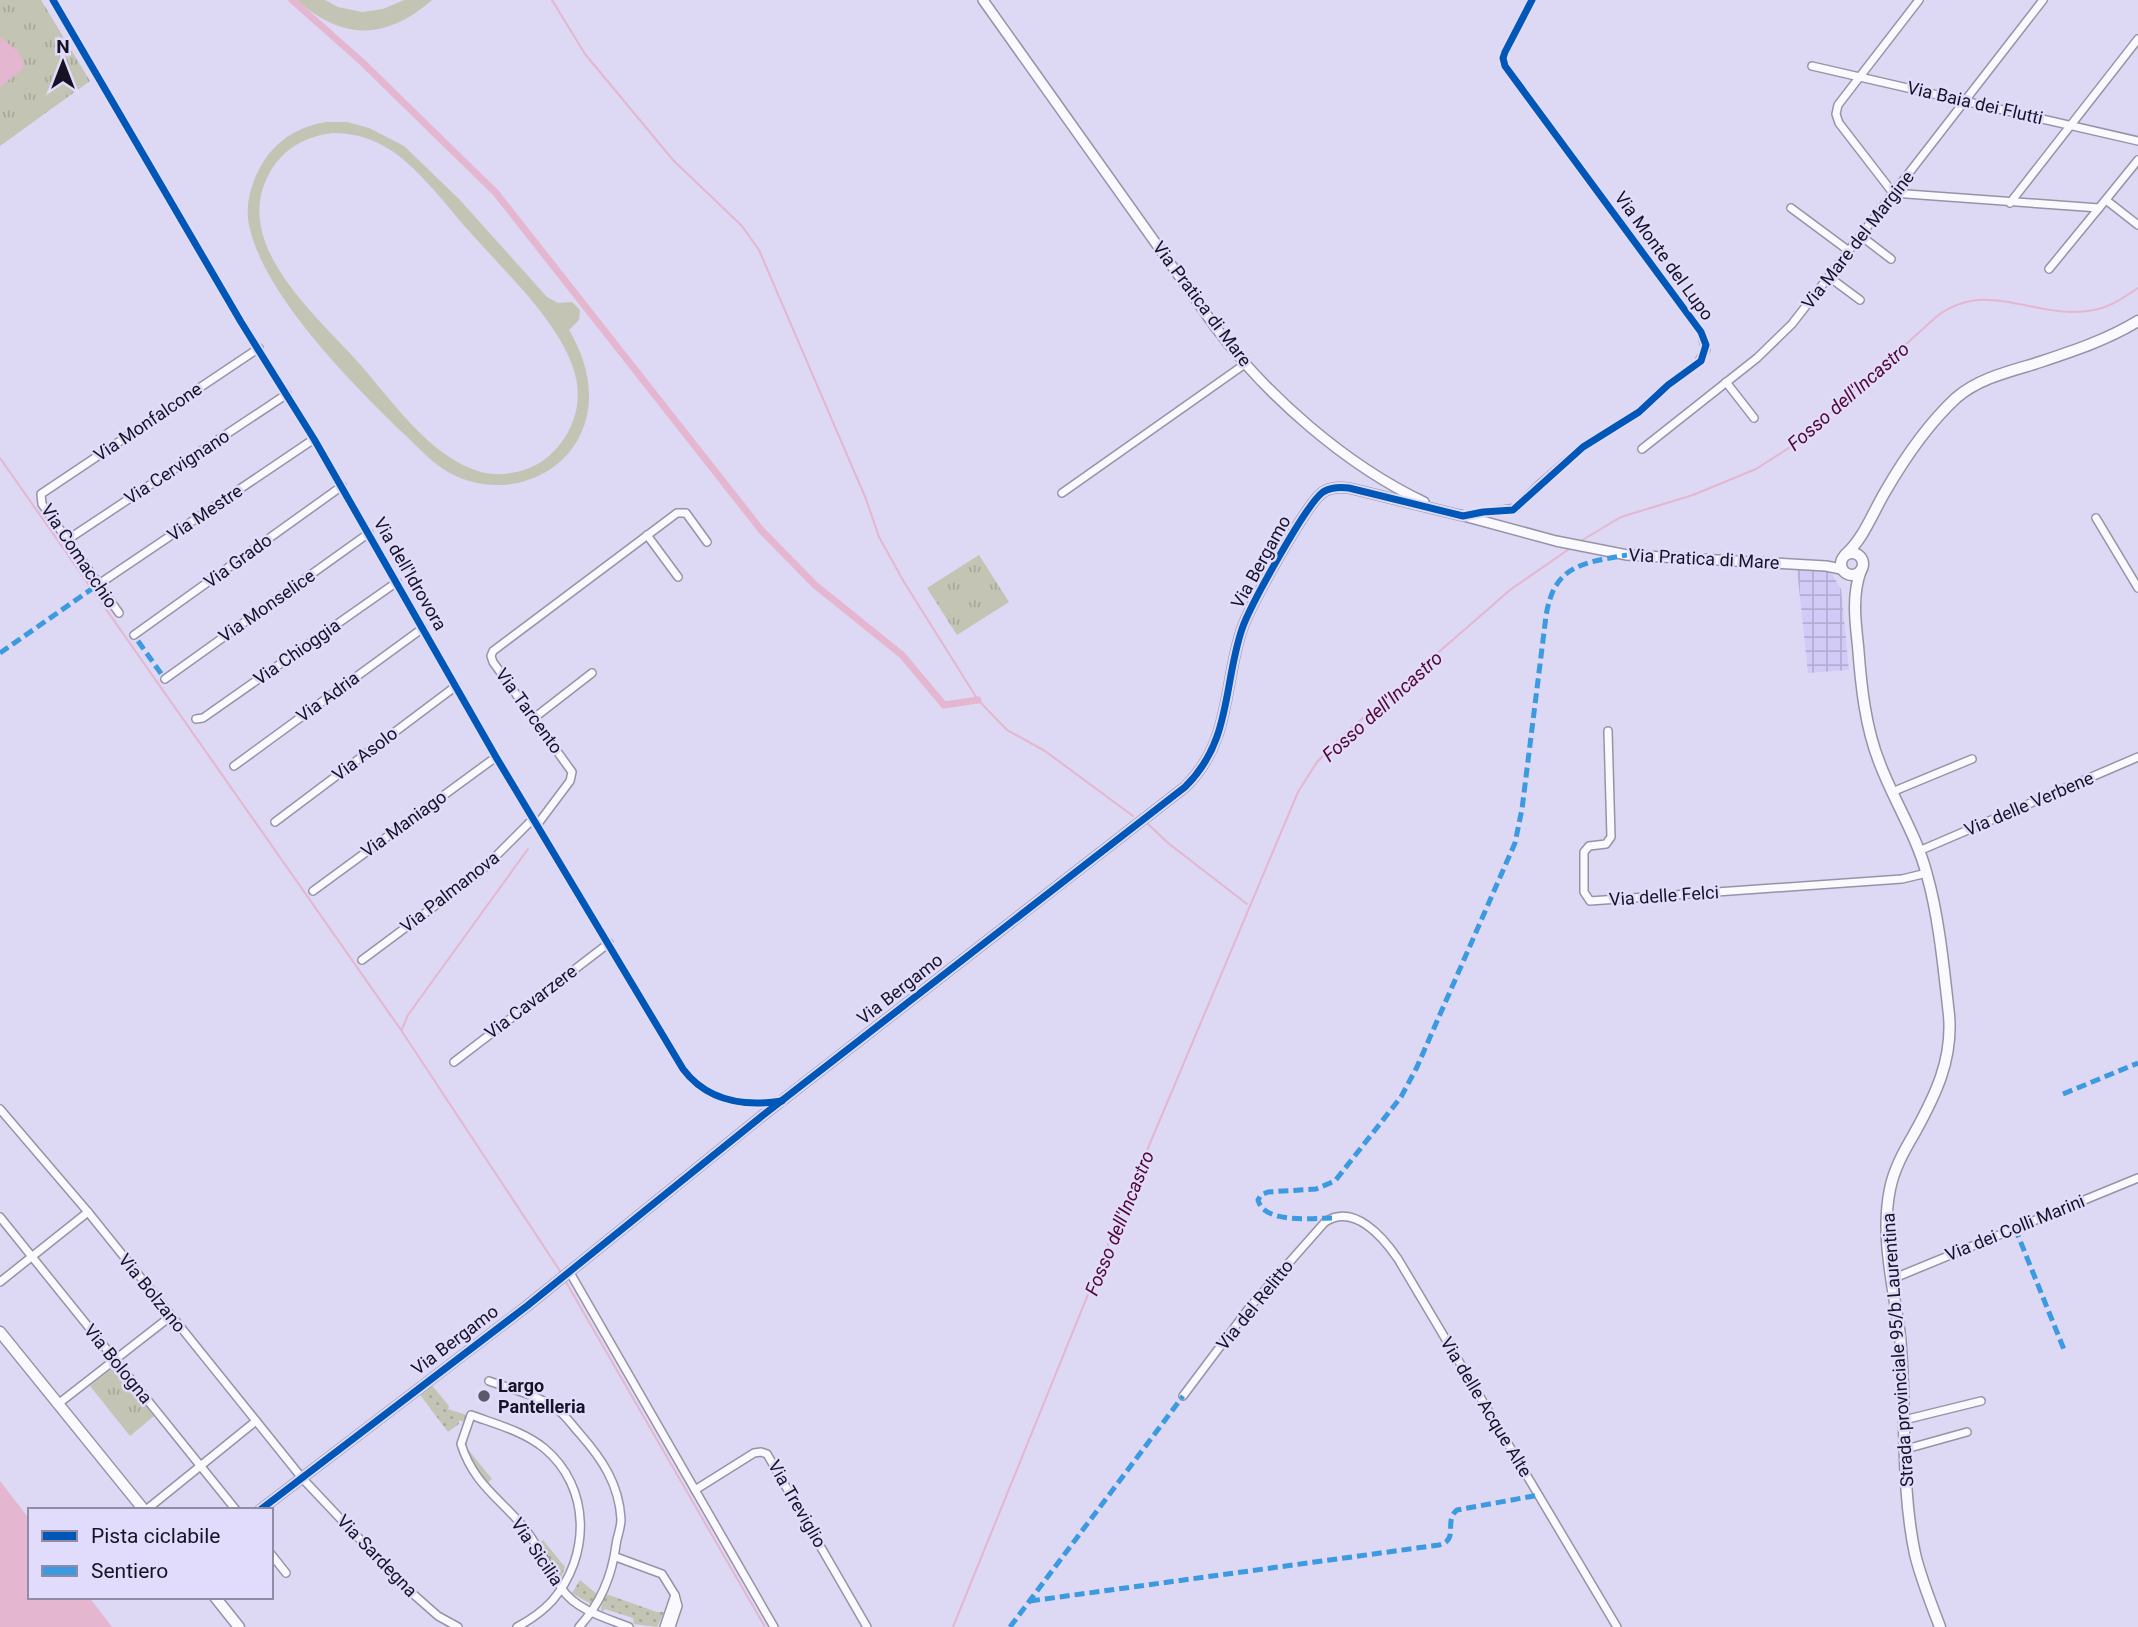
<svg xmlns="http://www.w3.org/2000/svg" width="2138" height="1627" font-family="Roboto,sans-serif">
<defs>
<pattern id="industrial-grid" width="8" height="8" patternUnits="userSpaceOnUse" patternTransform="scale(1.75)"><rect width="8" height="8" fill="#d3cbf7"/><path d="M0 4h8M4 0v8" fill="none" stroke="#b4add4"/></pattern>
<pattern id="grass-tufts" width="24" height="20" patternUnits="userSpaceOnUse" patternTransform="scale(1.75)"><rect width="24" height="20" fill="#c4c4b5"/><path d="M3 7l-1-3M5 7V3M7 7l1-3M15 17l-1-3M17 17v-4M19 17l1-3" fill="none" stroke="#a8a89c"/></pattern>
<pattern id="park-dots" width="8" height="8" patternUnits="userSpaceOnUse" patternTransform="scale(1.75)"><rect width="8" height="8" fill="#c4c4b5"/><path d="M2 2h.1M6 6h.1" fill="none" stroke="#a8a89c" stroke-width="1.8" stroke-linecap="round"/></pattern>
</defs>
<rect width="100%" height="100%" fill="#ddd8f3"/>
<!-- industrial -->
<polygon fill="url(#industrial-grid)" points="1818,568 1832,574 1841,589 1849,670 1808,673 1797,569"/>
<!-- grass -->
<g fill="url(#grass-tufts)">
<polygon points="0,0 41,0 90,81 0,146"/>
<polygon points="979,555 1009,602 957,635 927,588"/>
<polygon points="114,1367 154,1416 130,1436 90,1386"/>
<path d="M 466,1431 L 469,1433 L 466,1447 L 492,1479 L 487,1483 C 470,1465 463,1457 466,1431 Z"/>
</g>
<!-- park -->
<g fill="url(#park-dots)">
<polygon points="430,1383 449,1406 448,1409 467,1415 464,1422 459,1420 459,1424 448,1432 418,1392"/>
<polygon points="543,1540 565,1567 561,1578 556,1574 540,1543"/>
<polygon points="580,1580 598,1595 595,1605 589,1608 591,1604 572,1593"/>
<polygon points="606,1594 657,1612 664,1612 657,1627 634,1624 633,1618 605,1609 602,1612 601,1608"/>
</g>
<!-- pitch -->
<g fill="#c4c4b5" fill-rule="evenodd">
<path d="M 297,0 L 325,0 L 338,7 L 362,12 L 383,9 L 404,0 L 432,0 C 387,40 342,41 297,0 Z"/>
<path d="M 326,122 L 347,122 L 369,128 L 404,146 L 459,199 L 547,297 L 558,303 L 572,302 L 580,310 L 579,320 L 569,330 C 589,363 598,405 577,441 C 553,482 499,496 456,476 C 435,467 419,448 403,433 C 352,384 263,294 249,225 C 244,201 254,174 268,155 C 283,136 302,126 326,122 ZM 333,133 C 355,133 374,139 392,151 C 422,172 445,204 469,231 C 503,270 562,324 575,374 C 583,404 573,434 550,455 C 533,471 504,478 481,472 C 430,458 391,399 357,361 C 315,314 231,244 269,174 C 282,149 306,136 333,133 Z"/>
</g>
<!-- water -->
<g fill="#e4b6d0">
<path d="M 0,37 C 11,46 24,53 24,68 L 0,87 Z"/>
<polygon points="0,1481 30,1520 30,1597 89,1597 112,1627 0,1627"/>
</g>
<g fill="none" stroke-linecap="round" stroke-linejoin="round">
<!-- stream -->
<g stroke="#e4b6d0" stroke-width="2">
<polyline points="552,0 585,54 673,160 742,226 759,250 866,499 879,537 904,582 978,700 1007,730 1045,751 1133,816"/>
<polyline points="0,458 401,1030 560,1271"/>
<path d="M 1579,542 L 1621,517 L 1693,495 L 1756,469 L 1798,442 L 1936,317 C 1988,276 2037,322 2094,310 C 2111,307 2124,297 2138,288"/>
<polyline points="1148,824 1168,843 1247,904"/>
<polyline points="402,1029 408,1015 528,849"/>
<polyline points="566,1282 765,1627"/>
<polyline points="953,1627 1132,1186 1298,792 1317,762 1340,738 1510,590 1572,547"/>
</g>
<!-- canal -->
<polyline stroke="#e4b6d0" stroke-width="7" points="292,0 362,62 496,193 762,531 815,585 902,655 944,705 978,700"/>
<defs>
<g id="minor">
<path d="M 53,0 L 241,322 L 314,439 L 496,757 L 683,1069 C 707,1101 743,1107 781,1101"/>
<polyline points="1919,0 1838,105 1836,114 1839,123 1893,193 2099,208 2138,160"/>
<polyline points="1812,66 2138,141"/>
<polyline points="2106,200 2138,225"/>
<polyline points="2010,203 2138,39"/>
<polyline points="1791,208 1849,251"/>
<polyline points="1861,236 1891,259"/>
<polyline points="2049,269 2099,208"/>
<polyline points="1829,277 1860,300"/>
<polyline points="1726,382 1754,418"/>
<polyline points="1642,449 1757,358 1792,324 2043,0"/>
<polyline points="1062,493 1245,364"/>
<polyline points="1464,516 1516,508 1540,484 1583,447 1639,412 1668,385 1698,363 1706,349 1701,332 1505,66 1503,58 1505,52 1532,0"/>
<polyline points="2096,518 2138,588"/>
<polyline points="647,535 678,577"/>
<polyline points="67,540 287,394"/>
<polyline points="96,586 314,439"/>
<polyline points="119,613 42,504 41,494 259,348"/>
<polyline points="134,635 342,486"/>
<polyline points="165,679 369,533"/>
<polyline points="534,718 592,673"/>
<polyline points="196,719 203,718 397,582"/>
<polyline points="1608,731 1611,837 1606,844 1589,846 1584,852 1584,892 1590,901 1902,879 1927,873"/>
<polyline points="234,766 423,628"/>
<polyline points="1892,792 1972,759"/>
<polyline points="275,822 456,686"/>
<polyline points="537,825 570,781 572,772 493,662 491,656 493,651 677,513 686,513 707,542"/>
<polyline points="1919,851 2138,757"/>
<polyline points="313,891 496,757"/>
<polyline points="362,960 479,873 533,819"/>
<polyline points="454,1062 609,943"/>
<polyline points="0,1109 88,1212 302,1478 404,1586 438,1616 458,1627"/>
<polyline points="0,1217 236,1510"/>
<polyline points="569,1271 774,1627"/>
<polyline points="1892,1279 2138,1178"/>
<polyline points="0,1282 88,1212"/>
<path d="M 489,1381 C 511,1389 534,1394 554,1407 C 564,1413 572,1425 580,1434 C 602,1459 619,1484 621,1519 C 621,1529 617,1536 616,1545 C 612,1576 601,1603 579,1627"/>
<path d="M 1183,1396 L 1249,1308 L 1325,1222 C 1354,1203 1383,1237 1398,1259 L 1617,1627"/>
<polyline points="58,1404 171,1316"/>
<polyline points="1904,1420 1981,1401"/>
<polyline points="1906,1449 1967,1432"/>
<polyline points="695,1490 754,1453 761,1452 767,1454 867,1627"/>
<polyline points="146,1510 256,1421"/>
<polyline points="271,1554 286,1573"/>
<polyline points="616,1557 662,1574 675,1595"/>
<path d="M 517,1627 C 530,1620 542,1612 552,1601 C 591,1556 591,1487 544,1448 C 523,1431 495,1424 471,1415 L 461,1444 C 476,1492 512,1504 536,1545 L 562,1589 C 576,1610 606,1618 629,1627"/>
<polyline points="664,1627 675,1595 678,1606 671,1627"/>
</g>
<g id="tertiary">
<path d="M 983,0 L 1216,328 C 1268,397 1346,465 1424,502"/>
<polyline points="1460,515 1556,541 1627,555 1826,566 1841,569"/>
<path d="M 260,1510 L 527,1306 L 762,1116 L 1185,787 C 1232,741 1223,685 1242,629 C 1250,606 1306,504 1323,492 C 1331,487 1340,487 1349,488 L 1463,516"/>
</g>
<g id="secondary">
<circle cx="1852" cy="564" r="11"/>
<path d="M 1845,555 C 1864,538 1872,514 1885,492 C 1904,459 1928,424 1956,398 C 1978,379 2007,372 2034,364 C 2070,352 2105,341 2138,321"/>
<path d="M 1861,570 C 1852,594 1855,620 1858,646 C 1861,685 1865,727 1880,764 C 1894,801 1917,836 1927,875 C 1939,917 1944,971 1949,1015 C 1953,1060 1935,1096 1914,1134 C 1904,1151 1894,1169 1890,1189 C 1880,1237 1894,1288 1900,1336 C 1907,1408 1900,1483 1915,1554 C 1921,1579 1931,1603 1940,1627"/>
<polyline points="0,1332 144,1510"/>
<polyline points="215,1597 239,1627"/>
</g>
</defs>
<!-- minor casing -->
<use href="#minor" stroke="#9793a7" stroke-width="10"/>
<!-- tertiary casing -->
<use href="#tertiary" stroke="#9793a7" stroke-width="12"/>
<!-- secondary casing -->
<use href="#secondary" stroke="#9793a7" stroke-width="13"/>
<!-- minor -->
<use href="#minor" stroke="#faf9fd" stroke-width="7"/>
<!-- tertiary -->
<use href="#tertiary" stroke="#faf9fd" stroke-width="9"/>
<!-- secondary -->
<use href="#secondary" stroke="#faf9fd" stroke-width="10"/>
<!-- quiet -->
<g stroke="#3b9ae0" stroke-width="5" stroke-dasharray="10 5" stroke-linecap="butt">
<polyline points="138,641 162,675"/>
<polyline points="0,653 96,586"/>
<polyline points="2063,1094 2138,1063"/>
<path d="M 1332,1218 C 1312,1218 1264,1224 1258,1200 L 1261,1195 L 1268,1192 L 1316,1189 L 1335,1181 L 1401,1097 L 1417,1067 L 1515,843 L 1522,809 L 1546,616 C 1554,565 1582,563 1627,555"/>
<polyline points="2015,1228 2065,1352"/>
<path d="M 1030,1601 L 1439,1545 C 1460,1540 1443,1521 1457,1510 L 1539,1495"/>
<polyline points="1010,1627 1183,1396"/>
</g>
<defs>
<g id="cycleway">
<path d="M 53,0 L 241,322 L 314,439 L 496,757 L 683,1069 C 707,1101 743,1107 782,1101"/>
<path d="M 260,1510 L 527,1306 L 762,1116 L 1185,787 C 1232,741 1223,685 1242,629 C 1250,606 1306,504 1323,492 C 1331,487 1340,487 1349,488 L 1463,516 L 1483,512 L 1513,510 L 1583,447 L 1639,412 L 1668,385 L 1701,361 L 1706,345 L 1701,332 L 1505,66 L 1503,58 L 1505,52 L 1532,0"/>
</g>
</defs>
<!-- cycleway casing -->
<use href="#cycleway" stroke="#e1dcfb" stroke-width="11"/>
<!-- cycleway -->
<use href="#cycleway" stroke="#0057b8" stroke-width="7"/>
</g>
<!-- markers -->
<circle fill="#5c586d" stroke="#e1dcfb" stroke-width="2.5" cx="484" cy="1396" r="7"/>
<g text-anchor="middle" stroke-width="5" stroke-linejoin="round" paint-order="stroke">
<!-- street labels -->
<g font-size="18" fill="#171325" stroke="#e1dcfb">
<text transform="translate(1975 103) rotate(13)" y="6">Via Baia dei Flutti</text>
<text transform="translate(1858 240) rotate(-52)" y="6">Via Mare del Margine</text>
<text transform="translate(1664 256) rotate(54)" y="6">Via Monte del Lupo</text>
<text transform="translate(1202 304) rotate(53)" y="6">Via Pratica di Mare</text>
<text transform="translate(148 422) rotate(-34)" y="6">Via Monfalcone</text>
<text transform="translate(177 467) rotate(-33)" y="6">Via Cervignano</text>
<text transform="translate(205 513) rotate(-34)" y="6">Via Mestre</text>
<text transform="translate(79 556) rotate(56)" y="6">Via Comacchio</text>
<text transform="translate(1704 559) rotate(3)" y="6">Via Pratica di Mare</text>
<text transform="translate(238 561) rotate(-36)" y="6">Via Grado</text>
<text transform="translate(1261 562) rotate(-61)" y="6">Via Bergamo</text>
<text transform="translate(410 574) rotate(60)" y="6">Via dell'Idrovora</text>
<text transform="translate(267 606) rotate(-35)" y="6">Via Monselice</text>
<text transform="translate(297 652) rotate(-35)" y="6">Via Chioggia</text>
<text transform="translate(328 697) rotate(-36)" y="6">Via Adria</text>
<text transform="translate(529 711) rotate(54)" y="6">Via Tarcento</text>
<text transform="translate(365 754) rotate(-37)" y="6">Via Asolo</text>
<text transform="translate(2029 804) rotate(-23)" y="6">Via delle Verbene</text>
<text transform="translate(404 824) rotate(-36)" y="6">Via Maniago</text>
<text transform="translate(450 892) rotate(-38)" y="6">Via Palmanova</text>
<text transform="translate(1664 896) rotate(-4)" y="6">Via delle Felci</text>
<text transform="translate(900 989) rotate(-38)" y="6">Via Bergamo</text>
<text transform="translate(531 1002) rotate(-37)" y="6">Via Cavarzere</text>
<text transform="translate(2015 1228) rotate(-22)" y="6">Via dei Colli Marini</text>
<text transform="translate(152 1293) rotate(51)" y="6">Via Bolzano</text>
<text transform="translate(1255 1305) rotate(-51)" y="6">Via del Relitto</text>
<text transform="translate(455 1340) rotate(-37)" y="6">Via Bergamo</text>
<text transform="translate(1898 1350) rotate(-94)" y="6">Strada provinciale 95/b Laurentina</text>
<text transform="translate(118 1364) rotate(51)" y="6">Via Bologna</text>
<text transform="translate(1486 1407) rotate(59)" y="6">Via delle Acque Alte</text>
<text transform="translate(797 1504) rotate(60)" y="6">Via Treviglio</text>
<text transform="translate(537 1552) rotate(56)" y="6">Via Sicilia</text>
<text transform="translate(377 1556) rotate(46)" y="6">Via Sardegna</text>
</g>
<!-- poi labels -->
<g font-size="18" font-weight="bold" fill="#171325" stroke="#e1dcfb" text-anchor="start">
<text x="498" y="1392">Largo<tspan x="498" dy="21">Pantelleria</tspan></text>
</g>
<!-- water labels -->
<g font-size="19" font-style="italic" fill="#530831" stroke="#e1dcfb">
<text transform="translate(1848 396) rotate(-41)" y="7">Fosso dell'Incastro</text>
<text transform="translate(1382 706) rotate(-42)" y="7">Fosso dell'Incastro</text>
<text transform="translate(1119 1223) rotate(-68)" y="7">Fosso dell'Incastro</text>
</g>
</g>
<!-- legend -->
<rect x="28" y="1508" width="245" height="91" fill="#e1dcfb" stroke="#908ca5" stroke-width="2"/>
<rect x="42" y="1531" width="35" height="10" fill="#0057b8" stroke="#908ca5" stroke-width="2"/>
<text x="91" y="1543" font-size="21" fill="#171325">Pista ciclabile</text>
<rect x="42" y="1566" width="35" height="10" fill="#3b9ae0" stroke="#908ca5" stroke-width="2"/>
<text x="91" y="1578" font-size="21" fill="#171325">Sentiero</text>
<!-- north arrow -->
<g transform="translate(63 63)" stroke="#e1dcfb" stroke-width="5" paint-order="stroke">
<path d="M0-5L12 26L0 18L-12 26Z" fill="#171325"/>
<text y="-10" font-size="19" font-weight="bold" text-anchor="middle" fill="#171325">N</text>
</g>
</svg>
